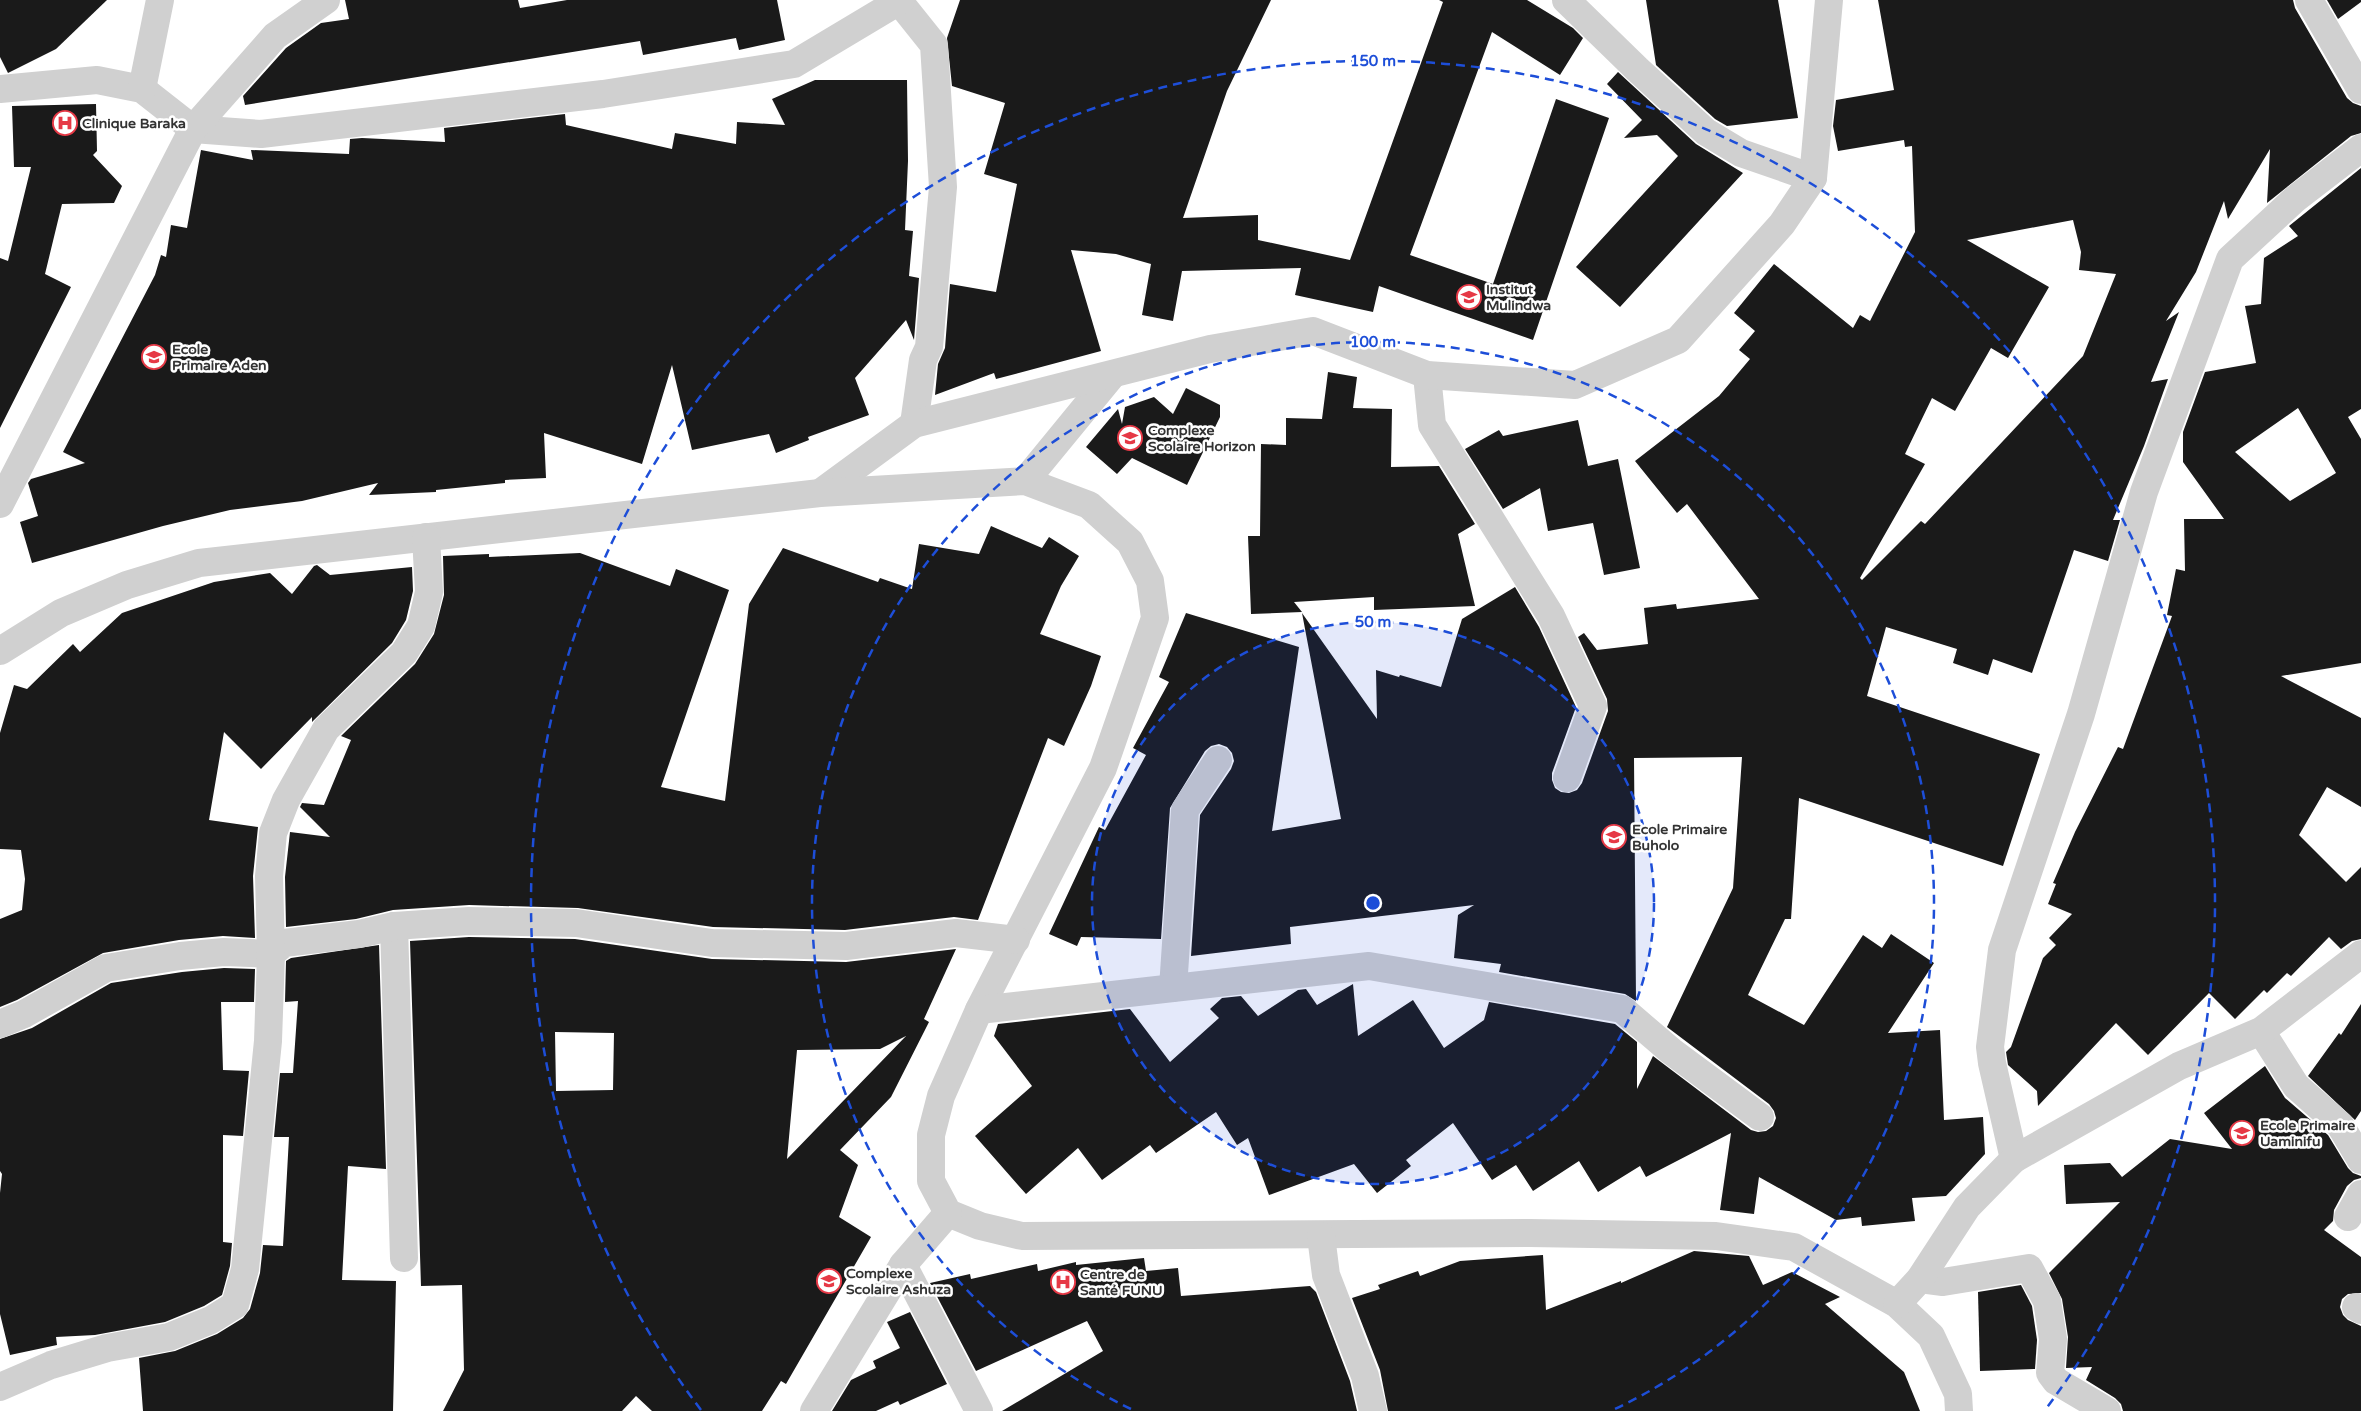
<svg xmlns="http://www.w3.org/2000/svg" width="2361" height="1411" font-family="'Varela Round',sans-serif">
<rect width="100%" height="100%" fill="#fff"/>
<!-- building -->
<g fill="#1a1a1a" fill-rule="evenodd">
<polygon points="0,0 107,0 56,49 8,73 0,57"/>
<polygon points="345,0 518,0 520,8 567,0 777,0 785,40 739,50 736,38 643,55 640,41 245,105 243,96 286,48 321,23 349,19"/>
<polygon points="960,0 1271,0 1227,91 1183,218 1258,215 1258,240 1350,260 1443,2 1439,0 1527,0 1573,28 1583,38 1560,75 1492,32 1410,255 1493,284 1556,99 1609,118 1533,340 1379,286 1373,312 1295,295 1301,268 1182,271 1173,321 1142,315 1151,264 1116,254 1071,250 1101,351 996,379 994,373 935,395 938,364 945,348 950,284 996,292 1017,184 984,174 1005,103 952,86 947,38"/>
<polygon points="1646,0 1778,0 1798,118 1727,126 1715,119 1656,65"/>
<path d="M 1878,0 L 2293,0 L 2295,8 L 2347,98 L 2353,103 L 2361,106 L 2361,133 L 2351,136 L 2267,203 L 2270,149 L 2228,219 L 2224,201 L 2196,272 L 2166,321 L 2179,312 L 2151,382 L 2168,379 L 2144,446 L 2113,520 L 2120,520 L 2108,561 L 2074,550 L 2032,673 L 1993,659 L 1988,675 L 1953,663 L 1957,649 L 1886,627 L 1867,696 L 2040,754 L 2003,866 L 1799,798 L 1791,919 L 1785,919 L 1748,995 L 1804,1025 L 1863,935 L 1882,948 L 1891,934 L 1934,963 L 1888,1033 L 1940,1030 L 1944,1120 L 1983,1117 L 1985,1154 L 1946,1196 L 1912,1198 L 1915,1221 L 1862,1226 L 1861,1217 L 1836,1220 L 1759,1177 L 1754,1214 L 1720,1210 L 1731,1133 L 1646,1177 L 1640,1166 L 1598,1192 L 1579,1161 L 1533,1191 L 1516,1165 L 1492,1180 L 1453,1123 L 1406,1160 L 1411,1166 L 1377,1193 L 1354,1164 L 1269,1195 L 1248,1138 L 1237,1145 L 1216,1112 L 1156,1153 L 1150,1145 L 1102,1180 L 1078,1148 L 1026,1194 L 975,1136 L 1032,1086 L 994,1036 L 998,1024 L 1130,1009 L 1170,1062 L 1219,1018 L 1210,1009 L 1222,998 L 1241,996 L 1258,1016 L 1298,990 L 1306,989 L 1317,1005 L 1353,984 L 1358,1036 L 1413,1000 L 1444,1048 L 1484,1020 L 1489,1002 L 1615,1024 L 1637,1042 L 1637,1089 L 1653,1056 L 1751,1130 L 1758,1132 L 1766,1131 L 1773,1126 L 1776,1118 L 1774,1111 L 1769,1104 L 1667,1027 L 1733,888 L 1742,757 L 1634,758 L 1636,1001 L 1625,994 L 1499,972 L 1501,964 L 1454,958 L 1458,915 L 1474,905 L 1290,927 L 1291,944 L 1191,956 L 1200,815 L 1231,769 L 1234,761 L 1232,753 L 1227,747 L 1219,744 L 1211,746 L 1205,751 L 1170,808 L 1161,939 L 1081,937 L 1077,946 L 1049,934 L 1099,827 L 1105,830 L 1146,755 L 1133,748 L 1169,682 L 1159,677 L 1186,613 L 1299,647 L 1272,831 L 1341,819 L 1302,613 L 1377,719 L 1376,670 L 1399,677 L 1400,675 L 1441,687 L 1462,619 L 1515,587 L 1539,627 L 1576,707 L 1552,773 L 1552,780 L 1555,788 L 1561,792 L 1569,793 L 1577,790 L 1582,783 L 1608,711 L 1607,699 L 1578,637 L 1584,633 L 1597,650 L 1648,644 L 1644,608 L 1676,604 L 1677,609 L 1759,599 L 1687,504 L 1677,513 L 1635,461 L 1719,396 L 1750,359 L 1739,350 L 1755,331 L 1734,313 L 1774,264 L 1853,328 L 1860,315 L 1870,321 L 1915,232 L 1912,146 L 1905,147 L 1904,140 L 1838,151 L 1833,126 L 1836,100 L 1894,90 ZM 2073,220 L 2081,252 L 2079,270 L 2116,274 L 2083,356 L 1925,524 L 1921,521 L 1862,580 L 1860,578 L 1925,464 L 1905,454 L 1932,398 L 1955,411 L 1991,348 L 2008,358 L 2049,287 L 1967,240 Z"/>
<polygon points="2327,0 2361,0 2361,2 2338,19"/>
<polygon points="1618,72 1696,144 1743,173 1620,307 1576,267 1678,156 1657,135 1624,138 1642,120 1607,84"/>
<polygon points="815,80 907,80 908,161 905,230 913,231 909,276 919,278 914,340 906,320 855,378 869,415 808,437 809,440 776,453 769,434 692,450 672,365 642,464 544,433 546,478 505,480 505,483 436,490 436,492 369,495 378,483 302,501 230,510 163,526 32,563 20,522 38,516 28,483 31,479 85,463 63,452 155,275 161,255 166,257 171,225 187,228 201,150 253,160 251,150 349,154 350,139 362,138 445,142 444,128 565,114 566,125 672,149 675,133 736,144 737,122 785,125 772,99"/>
<polygon points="96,104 97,151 93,155 122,186 114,203 62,204 45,274 71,287 0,428 0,258 8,261 31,167 14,167 12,106"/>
<path d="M 2361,168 L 2361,409 L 2348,417 L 2361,439 L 2361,663 L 2281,676 L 2361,718 L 2361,807 L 2327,787 L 2299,835 L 2346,882 L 2361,867 L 2361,939 L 2352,941 L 2341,949 L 2329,937 L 2291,976 L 2287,973 L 2267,993 L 2264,990 L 2235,1019 L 2209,993 L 2148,1055 L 2116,1023 L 2038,1106 L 2037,1091 L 2008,1065 L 2006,1052 L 2011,1047 L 2043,958 L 2056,945 L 2049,938 L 2072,914 L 2048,904 L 2056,884 L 2053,883 L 2075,832 L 2118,747 L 2123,749 L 2172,616 L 2167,615 L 2176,569 L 2185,571 L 2184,519 L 2224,519 L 2183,462 L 2183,432 L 2205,372 L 2256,363 L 2245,306 L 2261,304 L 2264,258 L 2298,236 L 2289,226 ZM 2298,408 L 2336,473 L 2290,501 L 2235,452 Z"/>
<polygon points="1328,372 1357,377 1353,408 1392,409 1391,467 1439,466 1475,524 1458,534 1475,606 1374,610 1374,597 1294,602 1302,612 1251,614 1248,536 1260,536 1261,444 1286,445 1286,418 1322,419"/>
<polygon points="1186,388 1220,405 1220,417 1187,485 1132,458 1117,474 1086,447 1118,409 1122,424 1125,407 1154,397 1173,414"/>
<polygon points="1578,420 1588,466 1618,459 1640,568 1604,575 1593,523 1548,531 1540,488 1503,509 1465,449 1499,430 1503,436"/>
<polygon points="991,526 1042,548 1049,537 1079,556 1061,586 1040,634 1101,656 1091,686 1064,746 1048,738 978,920 954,917 845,930 713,927 578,908 469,905 393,910 356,919 286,927 285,877 290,832 330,837 300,807 302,803 324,805 351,740 341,736 415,664 434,634 444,595 443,556 489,554 489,557 580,553 670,586 676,569 729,590 661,787 725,801 749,604 783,548 878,582 880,578 912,589 919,544 979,554"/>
<polygon points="317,565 330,575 412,567 413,591 406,620 392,643 312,722 312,717 261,769 224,732 209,820 258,827 253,876 255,938 223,936 179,940 103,953 17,1000 0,1007 0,919 22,910 25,879 21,850 0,849 0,733 14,685 27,689 73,644 80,652 122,613 214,582 270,573 292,594 314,566"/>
<path d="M 469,937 L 575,939 L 712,959 L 846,962 L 956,949 L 924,1019 L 929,1022 L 891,1097 L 840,1150 L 858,1165 L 839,1217 L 871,1237 L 786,1384 L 781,1381 L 762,1411 L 652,1411 L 636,1396 L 622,1411 L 443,1411 L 464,1370 L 462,1285 L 421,1286 L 410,941 ZM 555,1032 L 614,1033 L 613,1090 L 556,1091 ZM 906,1036 L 787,1159 L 797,1050 L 880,1049 Z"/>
<polygon points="379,945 386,1169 348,1166 342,1280 396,1281 393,1411 143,1411 139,1358 175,1351 217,1334 243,1318 250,1309 260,1273 263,1245 283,1246 289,1137 274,1137 280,1073 293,1073 298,1001 285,1002 286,961 291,958"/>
<polygon points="224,968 255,969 254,1002 221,1002 223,1070 249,1071 243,1136 223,1135 223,1242 232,1243 230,1266 222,1295 204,1306 165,1322 95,1335 56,1337 57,1345 10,1355 0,1314 0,1193 2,1174 0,1171 0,1039 32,1028 111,983 182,972"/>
<polygon points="2361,1004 2361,1111 2355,1120 2308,1076 2339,1033 2341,1035"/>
<polygon points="2265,1066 2285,1098 2328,1135 2348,1168 2353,1173 2361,1176 2361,1178 2354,1180 2347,1186 2334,1210 2333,1221 2324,1230 2361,1257 2361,1293 2348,1294 2342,1299 2340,1307 2343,1315 2348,1320 2361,1326 2361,1411 2123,1411 2121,1404 2115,1398 2086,1380 2092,1367 2066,1368 2068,1337 2062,1299 2049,1273 2120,1202 2066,1204 2064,1165 2110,1163 2122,1177 2170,1139 2232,1149 2204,1113"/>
<polygon points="1694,1251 1749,1256 1763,1285 1792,1272 1840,1297 1825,1304 1904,1372 1920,1411 1388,1411 1380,1370 1352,1298 1380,1289 1378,1285 1418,1271 1420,1276 1460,1261 1543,1255 1546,1310 1621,1281 1621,1283"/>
<polygon points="1144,1258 1146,1271 1178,1268 1181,1296 1310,1286 1316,1292 1350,1381 1357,1411 1002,1411 1103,1351 1087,1321 976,1371 930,1283 970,1274 971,1279 1037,1264 1038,1271 1076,1262 1076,1265"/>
<polygon points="2021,1285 2032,1306 2037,1340 2035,1369 1980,1371 1978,1292"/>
<polygon points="910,1312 947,1384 900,1405 898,1401 876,1411 832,1411 851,1380 876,1368 873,1361 900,1348 887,1322"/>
</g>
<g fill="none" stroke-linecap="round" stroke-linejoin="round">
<!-- minor -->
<g stroke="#d0d0d0" stroke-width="28">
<polyline points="898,0 934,45 943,187 929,347 923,360 914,424"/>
<polyline points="1566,0 1637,69 1706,132 1741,153 1813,178"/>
<polyline points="2309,0 2361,90"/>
<polyline points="0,89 97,80 142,89 193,129 261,134 603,94 794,64 901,0"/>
<polyline points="142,89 160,0"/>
<polyline points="1427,375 1432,425 1551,616 1593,706 1567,778"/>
<polyline points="1025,481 1112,375"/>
<polyline points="820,493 914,424 1210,349 1313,331 1427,375 1575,385 1678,340 1782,224 1813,178 1829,0"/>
<polyline points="0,504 193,129 275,36 326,0"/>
<polyline points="0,651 61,613 127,585 199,563 820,493 1025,481 1089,505 1130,542 1150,581 1155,618 1103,768 979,1010 941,1096 931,1135 931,1181 948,1213 980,1226 1022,1236 1529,1233 1716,1236 1794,1247 1897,1304 1931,1336 1958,1394 1959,1411"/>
<polyline points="394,926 404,1258"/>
<polyline points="1173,988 1185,810 1218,760"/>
<polyline points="979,1010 1369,966 1622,1009 1671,1051 1760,1117"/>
<polyline points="0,1024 24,1014 106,968 180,956 224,952 271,954 284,943 359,934 394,926 469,921 576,923 712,943 846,946 956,933 1016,940"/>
<polyline points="2261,1031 2296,1086 2340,1125 2361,1160"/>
<polyline points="2014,1159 1992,1063 1990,1047 2002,950 2081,714 2144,492 2230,259 2295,199 2361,148"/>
<polyline points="2348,1217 2361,1194"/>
<polyline points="1321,1236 1326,1275 1365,1376 1373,1411"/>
<polyline points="903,1265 979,1411"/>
<polyline points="1920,1279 1943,1282 2029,1268 2047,1301 2053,1339 2050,1373 2056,1381 2107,1411"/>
<polyline points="1897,1304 1920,1279 1967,1207 2014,1159 2179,1066 2261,1031 2361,954"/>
<polyline points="2356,1307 2361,1310"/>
<polyline points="0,1387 51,1365 107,1348 169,1337 211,1320 235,1305 245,1269 268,1041 271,954 269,876 273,833 286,800 326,729 404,653 421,626 429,592 426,537"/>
<polyline points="814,1411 903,1265 948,1213"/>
</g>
</g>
<!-- distance rings -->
<circle cx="1373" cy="903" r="281" fill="#1d4ed8" fill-opacity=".12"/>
<g fill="none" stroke="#1d4ed8" stroke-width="2.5" stroke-dasharray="9 6">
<circle cx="1373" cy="903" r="281"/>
<path d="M1131 1409A561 561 0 1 1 1615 1409"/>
<path d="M701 1410A842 842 0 1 1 2045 1410"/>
</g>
<!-- icons -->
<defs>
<symbol id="hospital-ring" viewBox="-11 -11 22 22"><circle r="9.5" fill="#fff" stroke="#e63946" stroke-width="1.5"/><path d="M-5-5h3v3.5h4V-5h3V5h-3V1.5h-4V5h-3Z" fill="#e63946"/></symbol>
<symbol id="school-ring" viewBox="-11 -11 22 22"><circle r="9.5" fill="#fff" stroke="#e63946" stroke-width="1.5"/><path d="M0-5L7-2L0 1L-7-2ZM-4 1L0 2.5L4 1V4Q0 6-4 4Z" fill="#e63946"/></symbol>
</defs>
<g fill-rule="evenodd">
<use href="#hospital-ring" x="51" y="109" width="28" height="28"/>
<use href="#school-ring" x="1455" y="283" width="28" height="28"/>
<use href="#school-ring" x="140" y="343" width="28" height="28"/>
<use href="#school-ring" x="1116" y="424" width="28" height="28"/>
<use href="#school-ring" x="1600" y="823" width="28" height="28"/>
<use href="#school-ring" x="2228" y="1119" width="28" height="28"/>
<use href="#school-ring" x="815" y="1267" width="28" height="28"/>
<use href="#hospital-ring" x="1049" y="1268" width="28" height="28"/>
</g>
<g text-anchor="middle" stroke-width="5" stroke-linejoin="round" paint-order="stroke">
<!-- poi labels -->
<g font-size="14" font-weight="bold" fill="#333" stroke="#fff" text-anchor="start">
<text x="82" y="128">Clinique Baraka</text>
<text x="1486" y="294">Institut<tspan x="1486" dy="16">Mulindwa</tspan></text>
<text x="172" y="354">Ecole<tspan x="172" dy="16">Primaire Aden</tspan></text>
<text x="1148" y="435">Complexe<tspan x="1148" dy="16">Scolaire Horizon</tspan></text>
<text x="1632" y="834">Ecole Primaire<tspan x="1632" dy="16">Buholo</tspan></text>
<text x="2260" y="1130">Ecole Primaire<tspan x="2260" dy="16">Uaminifu</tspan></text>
<text x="846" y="1278">Complexe<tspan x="846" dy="16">Scolaire Ashuza</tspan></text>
<text x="1080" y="1279">Centre de<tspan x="1080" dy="16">Santé FUNU</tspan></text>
</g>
</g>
<circle cx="1373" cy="903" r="8" fill="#1d4ed8" stroke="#fff" stroke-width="2.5"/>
<g font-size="15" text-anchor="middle" font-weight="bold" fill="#1d4ed8" stroke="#fff" stroke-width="5" stroke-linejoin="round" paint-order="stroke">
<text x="1373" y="66">150 m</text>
<text x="1373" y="347">100 m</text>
<text x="1373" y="627">50 m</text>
</g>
</svg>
